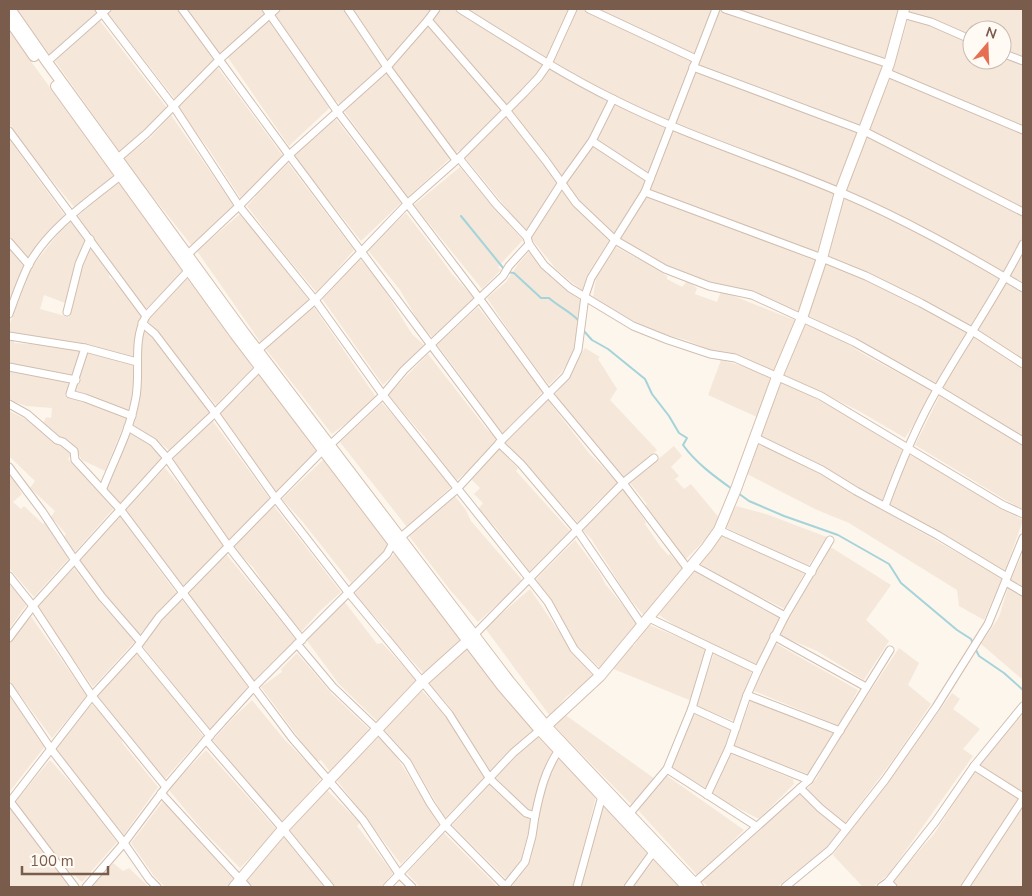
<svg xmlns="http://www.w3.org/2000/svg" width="1032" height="896" font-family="'Nunito Sans',sans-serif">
<rect width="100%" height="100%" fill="#fdf6ec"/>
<!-- residential -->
<g fill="#f5e8da" fill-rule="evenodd">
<polygon points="17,9 101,9 50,55"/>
<polygon points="104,9 899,9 881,69 839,186 800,312 753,292 715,285 667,266 634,247 614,233 587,275 582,291 556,269 459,150 407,198 337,101 289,146 224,52 175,99"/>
<path d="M 911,9 L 1023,9 L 1023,509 L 1007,501 L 915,445 L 944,387 L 855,338 L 807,315 L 845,187 L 891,77 ZM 972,30 L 1002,30 L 1002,60 L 972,60 Z"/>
<polygon points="100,21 167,108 120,152 55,61"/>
<polygon points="9,31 114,176 75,208 35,160 9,123"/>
<polygon points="218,68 283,156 241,199 210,151 178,108 210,74"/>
<polygon points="171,115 234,206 192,246 123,159 151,137"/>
<polygon points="336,119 401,203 361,241 293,155"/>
<polygon points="9,139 65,216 27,258 9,236"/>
<polygon points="288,163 354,250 317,293 279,248 247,206 267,184"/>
<polygon points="460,167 494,208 523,240 498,267 501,270 482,289 414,205"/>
<polygon points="118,180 183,271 146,309 77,217"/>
<polygon points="241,213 309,300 261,343 197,251"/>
<polygon points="406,213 430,244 452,274 474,298 432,337 420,324 400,290 367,249"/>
<polygon points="69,220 88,240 77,262 65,303 44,295 40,309 69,317 80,269 90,244 111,271 109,277 128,294 142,314 138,326 134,358 95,347 9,332 9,326 31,268"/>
<polygon points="9,247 25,268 9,304"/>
<polygon points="616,247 644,262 667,276 667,279 682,287 687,281 697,288 695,294 717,302 721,291 797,321 774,372 736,355 710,350 686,340 662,334 633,321 593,297 596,278"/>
<polygon points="529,252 559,283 581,297 576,350 560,374 549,385 517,343 487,298 506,282 518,264"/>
<polygon points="359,258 377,278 412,334 424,345 383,385 321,297"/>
<polygon points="186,277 256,365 216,405 147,320"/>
<polygon points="313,306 376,397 367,407 332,434 265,348"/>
<polygon points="478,307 544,390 503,435 454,367 437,345"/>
<polygon points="803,324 840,339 865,355 932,391 920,415 905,438 859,411 823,393 782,376"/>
<polygon points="144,328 154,336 212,412 187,434 171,452 157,440 132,425 137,413 141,337"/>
<polygon points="9,339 14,340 14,343 48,345 82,352 75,378 9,364"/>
<polygon points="585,348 600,357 598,359 617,389 610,400 657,450 623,480 554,396 568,378"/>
<polygon points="88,352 119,359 119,362 135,364 134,388 128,412 74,392"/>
<polygon points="428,354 485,427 498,440 478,462 456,481 425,444 427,440 388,395"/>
<polygon points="721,360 746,367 771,378 757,417 708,395"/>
<polygon points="9,369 69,381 66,396 85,400 127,417 105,471 82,460 74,446 58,437 43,424 46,417 51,418 52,408 26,406 9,400"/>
<polygon points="260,371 319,451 276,492 218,414 228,402 240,395"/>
<polygon points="780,382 811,396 844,414 902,450 882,501 858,489 824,467 777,446 759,436"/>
<polygon points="548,400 589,453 618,483 597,502 578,523 524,462 505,443"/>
<polygon points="382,403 411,435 451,487 407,527 340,442"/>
<polygon points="9,411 28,420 59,446 62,444 72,453 68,459 115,507 75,552 63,538 66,534 51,517 55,511 30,488 35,481 9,456"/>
<polygon points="212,420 270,499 229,540 172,460 190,438"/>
<polygon points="130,431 149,441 162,457 121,504 106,488"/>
<polygon points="757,443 779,452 820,473 854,494 1002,578 984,620 959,606 957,590 849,523 817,510 747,474"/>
<polygon points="674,446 682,456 671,467 679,476 675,479 684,489 691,484 720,519 708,537 685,560 644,507 647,504 630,483"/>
<polygon points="499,449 518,468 516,471 571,532 530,572 496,528 478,509 483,503 474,494 480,488 471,479"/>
<polygon points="908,454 938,469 998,507 1023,520 1005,571 941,533 889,505"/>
<polygon points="324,459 389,546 351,583 302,521 282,499"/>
<polygon points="165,468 196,505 224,546 183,586 125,510"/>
<polygon points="9,475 15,481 22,494 13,502 21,509 24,506 43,524 46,522 70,557 34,597 9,568"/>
<polygon points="622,488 646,522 645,524 660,546 668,555 670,554 682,568 663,596 645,617 627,595 592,540 583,530"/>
<polygon points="455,496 466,510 471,521 523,581 478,622 450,590 409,536 451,497 453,498"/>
<polygon points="274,506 341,592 320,611 301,632 274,600 253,567 233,548 254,525"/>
<polygon points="736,506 766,514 827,537 807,568 725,527"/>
<polygon points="119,515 177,594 139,635 104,595 79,561"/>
<polygon points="721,533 805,572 785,609 748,591 699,563"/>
<polygon points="575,540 599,572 606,585 639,625 601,669 575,645 536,579"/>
<polygon points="829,546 891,585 866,620 889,641 864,680 817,651 779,635"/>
<polygon points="1023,553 1023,680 981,644 999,617 1010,581"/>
<polygon points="226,554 297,640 254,681 222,636 205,618 187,594"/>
<polygon points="394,554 463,640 425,675 406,654 387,635 389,632 354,594"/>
<polygon points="74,568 103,606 135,641 93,687 36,607"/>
<polygon points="693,570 781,617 756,665 679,628 659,615 675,590"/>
<polygon points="9,583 27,604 9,629"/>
<polygon points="530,589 568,645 594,677 567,696 550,716 485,628"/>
<polygon points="182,600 249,685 210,730 142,645 160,620"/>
<polygon points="344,601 377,644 382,643 416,680 378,722 339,684 305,638"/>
<polygon points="30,615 87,696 52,738 9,680 9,643"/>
<polygon points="647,624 706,649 694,693 689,700 611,668 630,645 634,646"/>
<polygon points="775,643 858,690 839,726 754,691 759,673"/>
<polygon points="467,647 536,731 491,773 448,705 429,684"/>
<polygon points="899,648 919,663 908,685 931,704 895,757 845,824 823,807 806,791 817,778 828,755"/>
<polygon points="136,653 170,693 203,736 164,780 96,695"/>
<polygon points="297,653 332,694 371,731 331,773 321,760 317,762 309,752 261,687 282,672 281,669"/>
<polygon points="714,653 752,671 734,721 696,706"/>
<polygon points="421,690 441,710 485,777 445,818 411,760 384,729"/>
<polygon points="9,692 46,745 10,791 9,790"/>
<polygon points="952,693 960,699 953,709 980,729 963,749 973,756 889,874 873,887 863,887 833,855 849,832 883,790"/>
<polygon points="252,700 284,739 322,777 284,823 256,794 213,740 234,717"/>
<polygon points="751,700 833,733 823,752 808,774 733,746"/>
<polygon points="92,704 118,731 123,744 158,787 123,836 54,747"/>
<polygon points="692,713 707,720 731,728 718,765 706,788 671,767 683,740 681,738"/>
<polygon points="564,714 655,779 632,805 553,725"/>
<polygon points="1023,714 1023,887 887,887 934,834 978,766"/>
<polygon points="540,736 554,751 547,764 541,780 533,813 528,811 495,779 514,758"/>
<polygon points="379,737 390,747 410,778 439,825 401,864 336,779"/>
<polygon points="206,750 277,830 240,868 204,832 168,789"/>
<polygon points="731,754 793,779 794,784 759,819 712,795"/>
<polygon points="559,757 596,796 574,887 512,887 514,882 531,859 543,790 553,762"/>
<polygon points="50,760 86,800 117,842 82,882 63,865 15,802"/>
<polygon points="666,775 744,830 698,876 638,810"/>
<polygon points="490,784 521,813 532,818 520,864 506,879 452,825"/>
<polygon points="327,790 360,823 357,826 393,873 381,887 335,887 289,830"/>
<polygon points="798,792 842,829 827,847 777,887 708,887 701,880"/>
<polygon points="163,801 234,880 228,887 165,887 154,876 131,843"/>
<polygon points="604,803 648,851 622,887 580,887"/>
<polygon points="10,808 72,887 9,887"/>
<polygon points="444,833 491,880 497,887 420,887 407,873"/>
<polygon points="284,837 325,887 252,887 247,881 266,857"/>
<polygon points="656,857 682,887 633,887"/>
<polygon points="113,863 123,871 129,868 149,887 92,887"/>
</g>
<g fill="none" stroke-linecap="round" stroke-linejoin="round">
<!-- stream -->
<g stroke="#a5d3da" stroke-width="2">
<polyline points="461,216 504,269"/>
<path d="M 507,272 L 514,273 L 541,298 L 549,298 C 559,307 570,311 579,321"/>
<path d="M 583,330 L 592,340 L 608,349 L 645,379 L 652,394 L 669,416 L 679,433 L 687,438 L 683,445 C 696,463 714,476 732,489"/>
<polyline points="738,493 749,501 784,516 838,535 889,564 901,583 957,630 971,639 973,644"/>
<polyline points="975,648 979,656 1004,673 1023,690"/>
</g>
<defs>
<g id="street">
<polyline points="99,9 174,107 239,206 315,300 383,395 548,602 574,649 600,676"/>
<polyline points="182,9 289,155 502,440"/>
<polyline points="266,9 337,111 479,298 549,394 623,483 688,569"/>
<polyline points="348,9 387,67 456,160"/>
<path d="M 460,9 C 510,40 560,73 613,99 C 686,136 765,160 840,192 C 904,219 964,253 1023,288"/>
<polyline points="589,9 696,59"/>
<polyline points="725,9 889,64"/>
<polyline points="902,14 931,22 972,40"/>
<polyline points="428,20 506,110 546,161 576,203 615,240 665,269 709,286 752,295 854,342 937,389 1023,441"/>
<polyline points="1002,53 1023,61"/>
<polyline points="47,62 107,9"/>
<polyline points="693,67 864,131 1023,212"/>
<polyline points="885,72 1023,130"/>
<polyline points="9,131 146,316"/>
<polyline points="592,141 650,179"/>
<polyline points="459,158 496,204 527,237 529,244 544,265 570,288 633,326 668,340 710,354 735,358 821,396 1003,505 1023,514"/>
<polyline points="117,159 147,133 220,59 276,9"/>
<polyline points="645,192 822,258 866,276 921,303 972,331 1023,364"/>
<polyline points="527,237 561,184 592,141 613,99"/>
<polyline points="9,242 29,265"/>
<polyline points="187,255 239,206 289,155 387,67 428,20 436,9"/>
<polyline points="67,312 79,264 90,239"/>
<path d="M 9,314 C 15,298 21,280 29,264 C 50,227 88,202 120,176"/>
<polyline points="142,323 155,334 215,413 276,499 348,592 449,714 490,779 526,813 535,816 532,836 525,862 505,887"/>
<polyline points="9,336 85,348 137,362"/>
<polyline points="85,348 70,394 85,398 132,416"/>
<polyline points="258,350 315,300 407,204 459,158 524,93 539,77 548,64 573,9"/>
<polyline points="9,367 76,380"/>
<polyline points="9,404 27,414 57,440 63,442 74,451 75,460 120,509 292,738 363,820 399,874 412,887"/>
<polyline points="128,427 153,442 167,458 229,547 302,640"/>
<polyline points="754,437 822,470 856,491 939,536 1007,577"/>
<polyline points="499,443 521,464 577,530 642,625"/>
<polyline points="330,445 383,395 404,370 503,276 509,266 529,244"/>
<polyline points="9,467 42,511 74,559 102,597 140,641"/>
<path d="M 103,488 C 114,460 129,432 135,402 C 142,374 131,343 146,316 L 189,270"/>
<path d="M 885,506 C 900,465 916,426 938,388 C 966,339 998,294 1023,244"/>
<polyline points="719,530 812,572"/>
<polyline points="400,538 457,489 502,440 566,376 578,350 585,296 591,278 645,192 716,9"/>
<polyline points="692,565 785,616"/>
<polyline points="9,576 33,606 92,696 166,787"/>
<polyline points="1006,582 1023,592"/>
<polyline points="649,618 758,670"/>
<polyline points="474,635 623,483 654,458"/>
<polyline points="774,636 866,687"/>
<polyline points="9,638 33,606 167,458 215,413 260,367"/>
<polyline points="297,644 333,687 378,730 407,762 430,803 445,825 505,886"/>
<polyline points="137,647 210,736"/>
<polyline points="9,687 51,749 124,843 149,879 157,887"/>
<polyline points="747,695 840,731"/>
<polyline points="692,708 736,728"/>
<polyline points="206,740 283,829 330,887"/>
<polyline points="729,748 809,780"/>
<polyline points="974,766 1023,797"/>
<polyline points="667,769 756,826"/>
<polyline points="800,788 820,808 846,829"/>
<polyline points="161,793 247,887"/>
<polyline points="707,795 729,748 747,695 758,670 785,616 830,540"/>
<polyline points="9,800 75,887"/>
<polyline points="9,803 92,696 137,647 159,617 323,450"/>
<polyline points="630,813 667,769 692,708 710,648"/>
<path d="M 535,816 C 540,792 545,770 559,750"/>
<polyline points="888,882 893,887"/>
<polyline points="694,883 809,780 890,650"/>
<polyline points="86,887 124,843 166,787 206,740 253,688 387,554 393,543"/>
<polyline points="387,887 513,753 540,730"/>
<polyline points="577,887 602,796"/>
<polyline points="628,887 654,851"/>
<polyline points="785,887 830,850 885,780 936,707 988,624 1023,538"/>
<polyline points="881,887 888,882 936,821 974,766 1023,706"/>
<polyline points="965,887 1023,799"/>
</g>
<g id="secondary">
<polyline points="10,9 47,62 242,330 509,681 546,726 698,887"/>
<polyline points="9,20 34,56"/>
<polyline points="56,86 235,334 502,686 540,730 687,887"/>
<polyline points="546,726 600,676 707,547 719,530 736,489 777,377 802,318 822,258 840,192 889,64 904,9"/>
<polyline points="234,887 283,829 422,682 472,637"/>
</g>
</defs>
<!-- street casing -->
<use href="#street" stroke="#d1beb0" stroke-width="9"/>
<!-- secondary casing -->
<use href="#secondary" stroke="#d6c0b0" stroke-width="12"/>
<!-- street -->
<use href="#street" stroke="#fff" stroke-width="7"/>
<!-- secondary -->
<use href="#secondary" stroke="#fff" stroke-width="10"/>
</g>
<!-- border -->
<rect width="1032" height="896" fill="none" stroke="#7a5c4d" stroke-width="20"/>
<!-- north arrow -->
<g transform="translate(987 45) rotate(19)"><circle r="24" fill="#fffaf3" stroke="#cabbb1"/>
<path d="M0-4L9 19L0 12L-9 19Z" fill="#e76f51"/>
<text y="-8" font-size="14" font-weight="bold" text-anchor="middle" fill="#7a5c4d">N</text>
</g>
<!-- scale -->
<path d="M22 866v8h86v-8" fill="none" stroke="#7a5c4d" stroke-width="2.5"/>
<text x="30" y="866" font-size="15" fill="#7a5c4d" stroke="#fffaf3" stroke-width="4" paint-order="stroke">100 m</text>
</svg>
